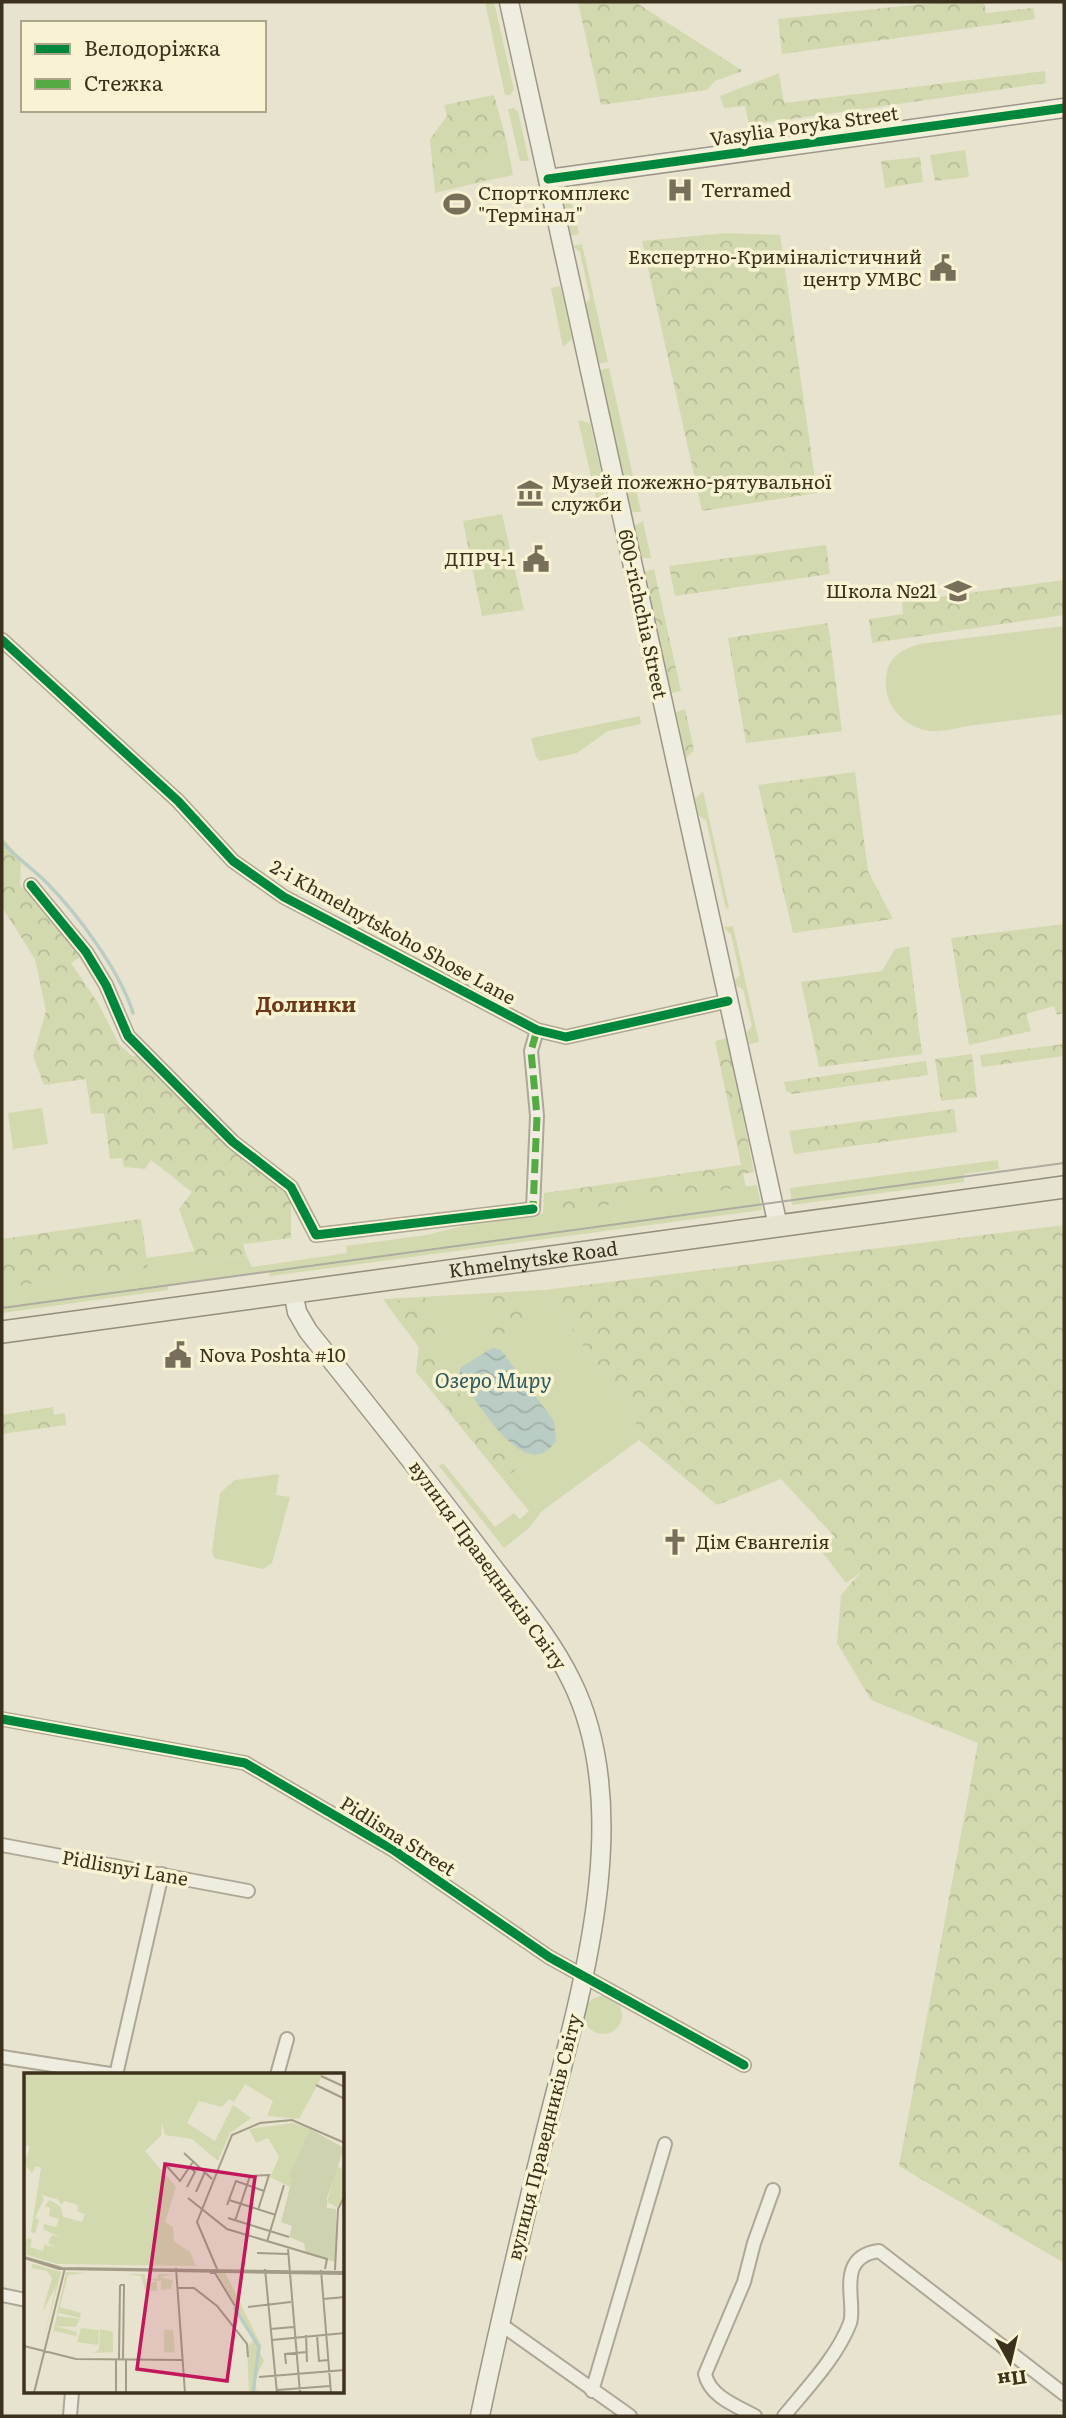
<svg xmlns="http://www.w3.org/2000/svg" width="1066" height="2418" font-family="Literata,serif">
<defs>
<pattern id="forest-crowns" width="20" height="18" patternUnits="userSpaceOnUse" patternTransform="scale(1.75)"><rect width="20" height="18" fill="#d3d9af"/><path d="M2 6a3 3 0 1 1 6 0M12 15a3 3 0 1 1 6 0" fill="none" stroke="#b6bb96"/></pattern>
<pattern id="water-waves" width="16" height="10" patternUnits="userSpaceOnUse" patternTransform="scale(1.75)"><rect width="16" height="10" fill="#b9cdc4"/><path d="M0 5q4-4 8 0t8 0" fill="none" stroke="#a0b0a8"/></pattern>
</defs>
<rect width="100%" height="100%" fill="#e8e3ce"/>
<!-- green -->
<g fill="#d3d9af">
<polygon points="485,2 494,2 514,90 510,95 505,95"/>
<polygon points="514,108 518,112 529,161 520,161 508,109"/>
<polygon points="506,139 513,175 485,181"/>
<polygon points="566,196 571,200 579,234 570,236 562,202"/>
<polygon points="582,244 608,362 598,364 585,304 590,298 580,252 572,246"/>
<polygon points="560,286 572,339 563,347 551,288"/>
<polygon points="609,368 641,512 631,512 600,370"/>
<polygon points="578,420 590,423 604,485 605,505 599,511"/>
<polygon points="643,521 651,558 641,558 634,526"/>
<path d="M 1064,626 L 1064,714 C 1032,718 1000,722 968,726 C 957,728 943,732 931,731 C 905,728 884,707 886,680 C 887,658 900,650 919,644 Z"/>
<polygon points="640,716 641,724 608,731 577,753 540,761 536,757 531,738"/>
<polygon points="703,791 729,908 726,909 706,820 699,816 695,799"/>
<polygon points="733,926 759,1042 749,1044 747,1032 752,1026 743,989 736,986 735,980 740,975 731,934 723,927"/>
<polygon points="42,1108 48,1144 13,1149 8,1113"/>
<polygon points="998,1160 999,1169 964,1174 964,1182 792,1205 790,1188"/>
<polygon points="757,1185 762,1210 270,1276 269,1271 168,1285 168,1290 2,1313 2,1288 147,1268 146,1258 196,1251 198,1261 246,1255 252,1267 347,1253 346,1246 426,1235 484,1221"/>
<polygon points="545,1290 635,1420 639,1440 542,1511 529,1528 504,1548 439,1466 443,1463 495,1527 514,1513 520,1519 529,1511 416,1372 419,1347 383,1299"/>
<polygon points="279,1474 276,1495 290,1497 272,1563 263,1569 214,1558 212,1551 220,1493 235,1480"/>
<polygon points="835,1537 861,1572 846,1583 819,1548"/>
<circle cx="603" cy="2015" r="19"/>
</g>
<!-- forest -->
<g fill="url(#forest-crowns)">
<polygon points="578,2 635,2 743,71 715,81 707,90 601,105"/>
<polygon points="943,2 984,2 986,13 1033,8 1035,19 782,54 778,19"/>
<polygon points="1045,71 1046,83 749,125 745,106 724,108 720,96 779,73 784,103"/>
<polygon points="494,95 506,139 485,181 435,193 430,139 447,116 444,105"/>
<polygon points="965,150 969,177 935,181 930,155"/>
<polygon points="920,157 923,182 885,188 881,161"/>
<polygon points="726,233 780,235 817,493 702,511 642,241"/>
<polygon points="502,514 524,610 482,616 463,521"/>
<polygon points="826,545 830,574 675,596 669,566"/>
<polygon points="654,569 681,691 671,693 643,572"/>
<polygon points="1064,580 1064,615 872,643 869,619 903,614 902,602"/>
<polygon points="828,623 842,731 746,743 728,638"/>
<polygon points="685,709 694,750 686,758 676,712"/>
<polygon points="855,772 868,871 893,919 793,933 758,785"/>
<polygon points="2,837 21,859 20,885 85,954 71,963 98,1003 119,1044 132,1056 146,1056 291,1187 291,1238 243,1244 246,1255 198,1261 179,1209 192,1192 151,1160 145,1169 124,1167 122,1158 110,1159 104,1113 91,1114 86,1079 44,1085 33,1056 46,1011 35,959 2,907"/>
<polygon points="1064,924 1064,1013 1057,1015 1054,1006 1026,1014 1031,1031 969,1045 951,938"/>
<polygon points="909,946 922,1054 819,1067 801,982 882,971 895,949"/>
<polygon points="727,1038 754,1172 743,1174 746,1187 543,1214 544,1193 741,1165 715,1041"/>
<polygon points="1064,1044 1064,1056 982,1067 980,1055"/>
<polygon points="972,1054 977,1097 941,1101 935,1059"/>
<polygon points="926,1061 928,1075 792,1094 786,1091 784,1082"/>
<polygon points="954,1109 957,1132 794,1154 789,1131"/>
<polygon points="141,1219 148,1268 2,1288 2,1239"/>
<polygon points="1064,1225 1064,2263 899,2166 978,1743 871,1700 837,1643 841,1595 861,1572 835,1537 781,1479 717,1505 639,1440 635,1420 545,1290"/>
<polygon points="518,1294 526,1304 523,1320 515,1331 484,1338 484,1325 499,1319 486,1303 490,1296"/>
<polygon points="425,1298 444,1322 438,1331 436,1367 419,1376 416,1372 419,1347 385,1302"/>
<polygon points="440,1374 448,1378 506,1454 518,1463 514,1472 502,1477 426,1381"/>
<polygon points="53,1407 54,1415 65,1413 66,1425 2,1434 2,1415"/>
</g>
<!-- water -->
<path fill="url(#water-waves)" d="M 492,1348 L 501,1350 L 554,1421 L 556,1441 C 525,1487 478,1402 460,1378 L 460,1368 Z"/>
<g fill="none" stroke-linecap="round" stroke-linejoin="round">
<!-- stream -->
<path stroke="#b9cdc4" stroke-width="3.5" d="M 2,842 C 15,857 32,868 46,882 C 77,913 120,971 133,1013"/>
<defs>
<g id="street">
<polyline points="2,640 178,801 233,861 284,897 537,1030 566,1037 728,1001"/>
<polyline points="31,885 86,952 106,985 128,1036 233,1142 291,1187 316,1235 533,1209 537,1116 531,1051 537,1030"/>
<polyline points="2,1719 245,1763 392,1849 549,1957 744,2065"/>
<polyline points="2,1845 248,1891"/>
<polyline points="2,2057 116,2075"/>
<polyline points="116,2075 162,1874"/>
<polyline points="277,2075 287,2039"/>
<polyline points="2,2295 26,2300"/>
<polyline points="499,2323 630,2416"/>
<polyline points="592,2391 665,2144"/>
<polyline points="70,2416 72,2392"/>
<path d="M 755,2416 C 737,2406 710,2397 705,2374 L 744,2282 L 754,2243 L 773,2190"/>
<path d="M 784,2416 C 807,2388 837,2357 850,2323 C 857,2303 834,2257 879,2251 L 1064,2394"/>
</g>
<g id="secondary">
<polyline points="509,2 778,1226"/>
<polyline points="548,179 1064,108"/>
<path d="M 293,1291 L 297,1312 L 308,1331 C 369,1407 430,1483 489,1562 C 517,1599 550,1637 571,1680 C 639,1816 577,2003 543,2142 C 521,2233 499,2324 480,2416"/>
</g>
<g id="primary">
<path id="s1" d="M 2,1332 L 1064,1187"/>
</g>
</defs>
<!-- street casing -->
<use href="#street" stroke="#ada797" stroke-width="16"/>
<!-- secondary casing -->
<use href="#secondary" stroke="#9c9786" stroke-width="21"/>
<!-- primary casing -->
<use href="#primary" stroke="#928d7d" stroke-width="24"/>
<!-- street -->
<use href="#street" stroke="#efece0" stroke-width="12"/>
<!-- secondary -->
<use href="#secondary" stroke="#efece0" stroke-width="18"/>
<!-- primary -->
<use href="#primary" stroke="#e7e3d1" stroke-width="21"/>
<!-- tram -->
<polyline stroke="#aeaba0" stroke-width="2" points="2,1308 1064,1163"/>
<!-- quiet -->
<polyline stroke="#55ab43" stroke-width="7" stroke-dasharray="14 7" stroke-linecap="butt" points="527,1209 533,1209 537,1116 531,1051 537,1030"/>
<defs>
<g id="cycleway">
<polyline points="548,179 1064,108"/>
<polyline points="2,640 178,801 233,861 284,897 537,1030 566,1037 728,1001"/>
<polyline points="31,885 86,952 106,985 128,1036 233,1142 291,1187 316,1235 533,1209"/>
<polyline points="2,1719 245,1763 392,1849 549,1957 744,2065"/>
</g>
</defs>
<!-- cycleway casing -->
<use href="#cycleway" stroke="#f8f3d3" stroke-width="13"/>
<!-- cycleway -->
<use href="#cycleway" stroke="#00873e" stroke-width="9"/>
</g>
<!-- icons -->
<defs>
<symbol id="hospital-bare" viewBox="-9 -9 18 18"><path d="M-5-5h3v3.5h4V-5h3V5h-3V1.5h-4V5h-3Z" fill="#786f5b" stroke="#f8f3d3" stroke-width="2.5" paint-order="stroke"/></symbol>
<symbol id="stadium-bare" viewBox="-9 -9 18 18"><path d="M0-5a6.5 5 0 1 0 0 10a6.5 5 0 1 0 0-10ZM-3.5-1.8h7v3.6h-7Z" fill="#786f5b" stroke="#f8f3d3" stroke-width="2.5" paint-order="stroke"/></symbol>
<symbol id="civic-bare" viewBox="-9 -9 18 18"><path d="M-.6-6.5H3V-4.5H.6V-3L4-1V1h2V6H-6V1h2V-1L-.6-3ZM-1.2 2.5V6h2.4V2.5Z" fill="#786f5b" stroke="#f8f3d3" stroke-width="2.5" paint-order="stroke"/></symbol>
<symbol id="museum-bare" viewBox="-9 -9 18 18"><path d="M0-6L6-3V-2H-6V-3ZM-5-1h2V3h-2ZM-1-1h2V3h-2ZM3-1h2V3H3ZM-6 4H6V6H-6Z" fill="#786f5b" stroke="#f8f3d3" stroke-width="2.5" paint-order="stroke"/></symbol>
<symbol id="school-bare" viewBox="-9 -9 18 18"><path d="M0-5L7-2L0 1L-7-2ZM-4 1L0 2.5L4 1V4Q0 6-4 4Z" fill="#786f5b" stroke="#f8f3d3" stroke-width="2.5" paint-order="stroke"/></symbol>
<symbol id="church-bare" viewBox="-9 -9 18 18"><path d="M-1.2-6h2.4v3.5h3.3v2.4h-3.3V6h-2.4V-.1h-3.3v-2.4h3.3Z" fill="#786f5b" stroke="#f8f3d3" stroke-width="2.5" paint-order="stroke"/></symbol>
</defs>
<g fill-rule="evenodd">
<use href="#hospital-bare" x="661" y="171" width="38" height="38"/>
<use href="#stadium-bare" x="438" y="185" width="38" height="38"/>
<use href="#civic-bare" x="924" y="249" width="38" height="38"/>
<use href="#museum-bare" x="511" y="474" width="38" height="38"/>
<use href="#civic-bare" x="517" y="540" width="38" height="38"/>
<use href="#school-bare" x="939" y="572" width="38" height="38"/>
<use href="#civic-bare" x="159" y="1336" width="38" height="38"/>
<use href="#church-bare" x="656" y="1523" width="38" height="38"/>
</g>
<g text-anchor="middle" stroke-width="7" stroke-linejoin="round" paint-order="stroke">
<!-- street labels -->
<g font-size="19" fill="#3c311d" stroke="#f8f3d3">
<text transform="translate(804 126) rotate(-8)" y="7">Vasylia Poryka Street</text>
<text transform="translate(643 614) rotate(78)" y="7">600-richchia Street</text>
<text transform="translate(393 932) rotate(29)" y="7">2-i Khmelnytskoho Shose Lane</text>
<text dy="7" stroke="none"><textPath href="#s1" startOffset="536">Khmelnytske Road</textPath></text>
<text transform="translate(488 1565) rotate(54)" y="7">вулиця Праведників Світу</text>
<text transform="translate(398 1836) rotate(32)" y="7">Pidlisna Street</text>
<text transform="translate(125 1868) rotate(10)" y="7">Pidlisnyi Lane</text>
<text transform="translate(544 2137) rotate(-76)" y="7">вулиця Праведників Світу</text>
</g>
<!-- poi labels -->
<g font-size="19" fill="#3c311d" stroke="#f8f3d3" text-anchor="start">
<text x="701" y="197">Terramed</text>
<text x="478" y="200">Спорткомплекс<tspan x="478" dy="22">"Термінал"</tspan></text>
<text x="922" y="264" text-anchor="end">Експертно-Криміналістичний<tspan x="922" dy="22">центр УМВС</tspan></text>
<text x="551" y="489">Музей пожежно-рятувальної<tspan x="551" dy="22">служби</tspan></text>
<text x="515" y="566" text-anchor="end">ДПРЧ-1</text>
<text x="937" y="598" text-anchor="end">Школа №21</text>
<text x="199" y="1362">Nova Poshta #10</text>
<text x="696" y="1549">Дім Євангелія</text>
</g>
<!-- neighbourhood labels -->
<g font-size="21" font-weight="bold" fill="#6d3819" stroke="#f8f3d3">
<text x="306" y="1012">Долинки</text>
</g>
<!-- water labels -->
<g font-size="21" font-style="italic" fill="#2b595d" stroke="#f8f3d3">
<text x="493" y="1388">Озеро Миру</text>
</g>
</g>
<!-- overview -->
<g transform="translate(24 2073)">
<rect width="320" height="320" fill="#e8e3ce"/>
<path d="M 313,93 L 320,97 L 320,122 L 313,134 L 303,129 ZM 57,255 L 75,257 L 74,272 L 53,269 ZM 230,267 L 240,288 L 231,306 L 233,320 L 225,320 L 223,274 Z" fill="#d3d9af"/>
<path d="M 0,0 L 300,0 L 275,46 L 243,43 L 249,28 L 221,11 L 210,29 L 205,26 L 198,34 L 175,28 L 163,50 L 191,68 L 209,32 L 227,45 L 206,60 L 194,88 L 168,66 L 141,62 L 138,50 L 137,63 L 121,78 L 152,114 L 141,149 L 149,154 L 150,168 L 166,179 L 172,193 L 33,191 L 0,181 L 0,165 L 8,166 L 6,174 L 19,178 L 20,172 L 32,174 L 24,170 L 28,162 L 37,165 L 19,156 L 20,151 L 32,154 L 35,146 L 25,143 L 26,135 L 20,133 L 26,127 L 37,134 L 39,144 L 58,149 L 61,141 L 53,138 L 54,132 L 40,128 L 38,132 L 33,126 L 17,122 L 20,126 L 11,145 L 15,147 L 11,161 L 7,159 L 17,95 L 12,93 L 8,100 L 0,91 L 6,74 L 0,71 ZM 269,50 L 286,56 L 264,104 L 268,106 L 266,114 L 246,104 L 255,84 L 244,65 L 232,70 L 225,56 ZM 9,191 L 37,199 L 18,274 L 32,213 L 18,240 L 28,205 L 23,198 L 7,195 ZM 42,199 L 64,200 L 44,202 L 36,234 L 57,240 L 56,245 L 35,240 L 33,243 L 56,246 L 52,254 L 31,253 L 53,259 L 52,263 L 30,258 L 28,265 ZM 201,199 L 237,272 L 233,304 L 228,300 L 232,270 L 193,200 ZM 104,201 L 121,201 L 121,206 L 133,206 L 135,201 L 149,201 L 136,204 L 149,207 L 147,216 L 137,217 L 137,208 L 122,207 L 123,211 L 133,208 L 133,218 L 121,217 L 117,203 ZM 76,256 L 89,259 L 89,279 L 70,280 L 75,276 ZM 140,257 L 149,257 L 151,280 L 140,279 Z" fill="#d3d9af"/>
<path d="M 286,56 L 320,75 L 303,125 L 303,135 L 312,136 L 312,189 L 282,181 L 280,170 L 265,164 L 268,153 L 257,149 L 268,106 L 264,104 Z" fill="#ced2af"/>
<path fill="none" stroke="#b9cdc4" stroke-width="3.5" d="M 210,234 L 235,274 L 229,320"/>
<path fill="none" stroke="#a39c87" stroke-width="2" d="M 297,3 L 321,14M 292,12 L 321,26M 160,80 L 188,106M 140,90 L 156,108 L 169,89M 163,114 L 171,99 L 166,94M 172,119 L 181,99M 164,125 L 203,156 L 303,186 L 301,196M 205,127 L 252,142M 203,132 L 212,108 L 240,118M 204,145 L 265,164M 211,148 L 226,103 L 245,102 L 234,137M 243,169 L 260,112M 264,176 L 276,320M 233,180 L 264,181M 0,184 L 38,195 L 321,199M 0,185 L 35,196 L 321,201M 152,195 L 161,320M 193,196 L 173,149 L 208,62 L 236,50 L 268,47 L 321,70M 241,196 L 253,320M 297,197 L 307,320M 311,197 L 314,136 L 321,122M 186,200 L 191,200 L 211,233M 96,212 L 100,212 L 99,286M 154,215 L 170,215 L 193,233 L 223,271 L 224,284M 299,226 L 321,224M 224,234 L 267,229M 246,256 L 270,254M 282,262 L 283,289M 293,262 L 295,288 L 304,287M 248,267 L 321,260M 0,273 L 52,286 L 159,287M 92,286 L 92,320M 95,286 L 96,212M 262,291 L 261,281 L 283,279M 235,304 L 321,297M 253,317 L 306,313M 10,320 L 41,195M 102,320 L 102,286"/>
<path fill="#c2185b" fill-opacity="0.15" stroke="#c2185b" stroke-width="3.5" d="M 141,91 L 231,104 L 203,308 L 113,296 Z"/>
<rect width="320" height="320" fill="none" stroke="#3c311d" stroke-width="3.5"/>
</g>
<!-- border -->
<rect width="1066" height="2418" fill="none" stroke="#3c311d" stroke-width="7"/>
<!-- legend -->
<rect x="21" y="21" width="245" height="91" fill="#f8f3d3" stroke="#ada58a" stroke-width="2"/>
<rect x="35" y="44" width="35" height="10" fill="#00873e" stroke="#ada58a" stroke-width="2"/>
<text x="84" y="56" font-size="21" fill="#3c311d">Велодоріжка</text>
<rect x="35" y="79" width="35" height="10" fill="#55ab43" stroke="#ada58a" stroke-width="2"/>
<text x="84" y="91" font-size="21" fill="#3c311d">Стежка</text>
<!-- north arrow -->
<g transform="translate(1010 2362) rotate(172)" stroke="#f8f3d3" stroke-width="5" paint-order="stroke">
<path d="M0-5L12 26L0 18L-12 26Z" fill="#3c311d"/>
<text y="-10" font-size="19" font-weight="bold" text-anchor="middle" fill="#3c311d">Пн</text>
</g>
</svg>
